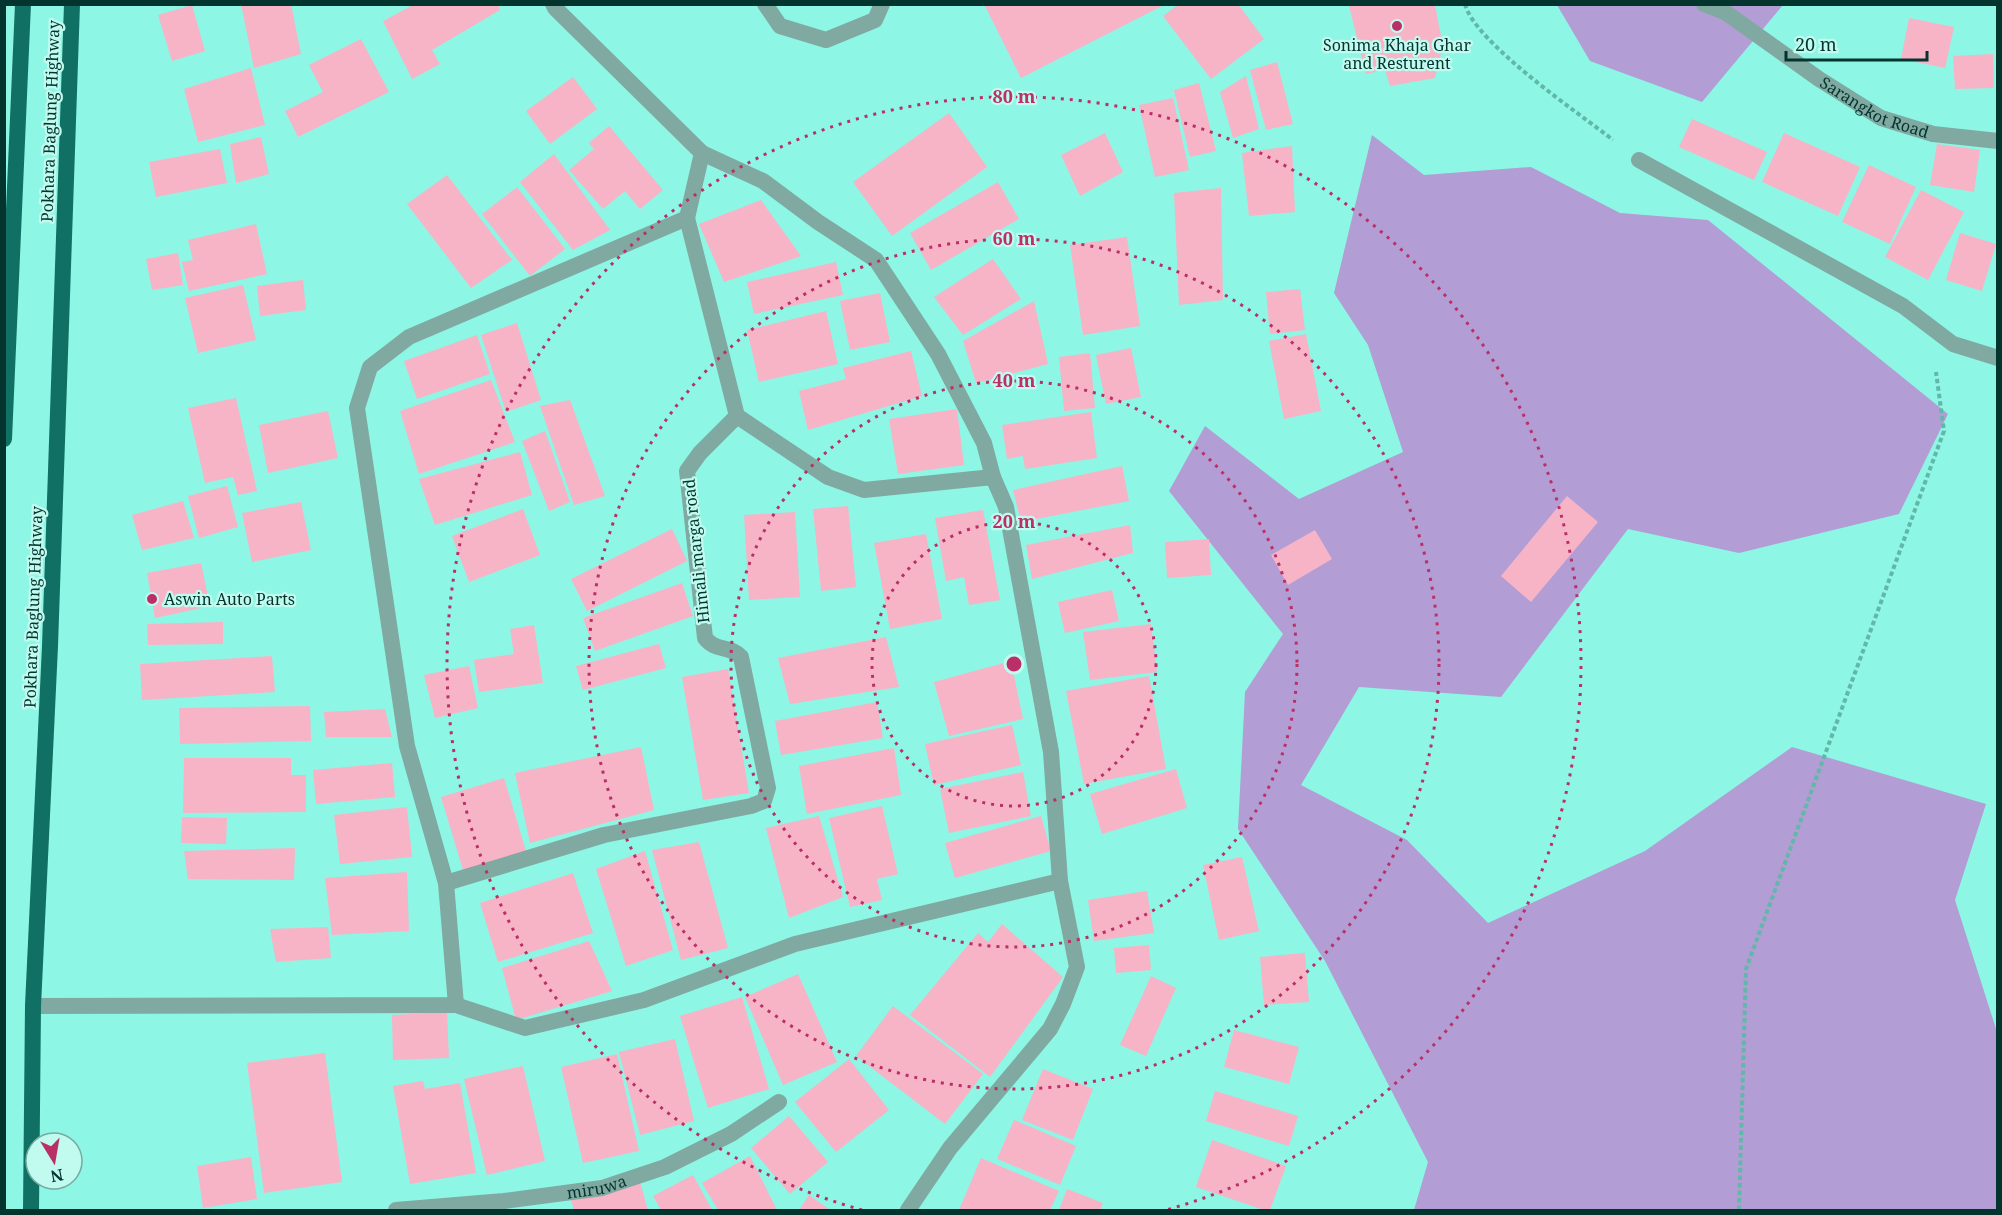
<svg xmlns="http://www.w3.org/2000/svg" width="2002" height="1215" font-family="'Noto Serif',serif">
<rect width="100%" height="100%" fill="#8ef6e4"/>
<!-- forest -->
<g fill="#b29dd5">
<polygon points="1557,5 1783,5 1702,102 1590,61"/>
<polygon points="1372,135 1424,175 1531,167 1620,213 1708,220 1948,414 1899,514 1739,553 1628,529 1501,697 1359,687 1301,785 1407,840 1488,923 1645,851 1792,747 1986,804 1955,900 1997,1032 1997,1210 1414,1210 1428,1162 1325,961 1238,829 1245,692 1283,634 1169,491 1205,426 1299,499 1403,452 1368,345 1334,293"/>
</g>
<!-- building -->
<g fill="#f7b4c6">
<polygon points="241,4 291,4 301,54 254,68"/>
<polygon points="415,4 498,4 500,10 432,50 440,64 412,79 383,21"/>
<polygon points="984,4 1161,4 1162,6 1021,78"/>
<polygon points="1179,4 1238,4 1264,39 1211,79 1163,16"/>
<polygon points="192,5 205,51 172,61 158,15"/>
<polygon points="1357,5 1435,5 1443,46 1435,78 1390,86 1385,70 1366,74 1349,6"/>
<polygon points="1909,18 1954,27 1945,68 1901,59"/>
<polygon points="361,39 389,92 298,137 285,111 323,92 309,65"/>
<polygon points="1993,54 1994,88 1955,89 1953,56"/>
<polygon points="1277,62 1293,124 1266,130 1250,70"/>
<polygon points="251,68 265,125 198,142 184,89"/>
<polygon points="1246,76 1259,129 1233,138 1220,92"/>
<polygon points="573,77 597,109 550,144 526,111"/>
<polygon points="1199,83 1216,151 1190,157 1174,90"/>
<polygon points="1173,98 1189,170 1155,177 1139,105"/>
<polygon points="949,113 987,167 892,236 853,182"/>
<polygon points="1692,119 1767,152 1754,180 1679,147"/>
<polygon points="609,126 663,190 640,209 625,191 603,209 569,170 594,149 589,143"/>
<polygon points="1105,133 1123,172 1080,196 1061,155"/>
<polygon points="1784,133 1860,167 1838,216 1762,182"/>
<polygon points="261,137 269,174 236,183 230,144"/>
<polygon points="1937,144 1980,150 1974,192 1930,185"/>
<polygon points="1292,146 1295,212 1249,216 1242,153"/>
<polygon points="220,149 227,183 156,197 149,162"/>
<polygon points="554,154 610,230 573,250 520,182"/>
<polygon points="1869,165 1916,187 1890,244 1842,222"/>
<polygon points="447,175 512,260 471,288 407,204"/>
<polygon points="998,182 1019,219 931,270 910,233"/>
<polygon points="517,187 565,249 530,276 482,214"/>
<polygon points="1221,188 1223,300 1179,305 1174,193"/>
<polygon points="1921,190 1964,212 1928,280 1885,257"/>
<polygon points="761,200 801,256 724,282 699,224"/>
<polygon points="256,224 267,274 189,291 182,262 193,260 188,240"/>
<polygon points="1960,233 1996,244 1982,291 1946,280"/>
<polygon points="1127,237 1140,326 1083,335 1070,245"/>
<polygon points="178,253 183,285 152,290 146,259"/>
<polygon points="993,259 1021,299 963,335 934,297"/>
<polygon points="836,262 843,295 754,314 747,282"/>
<polygon points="303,280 306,310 260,316 257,286"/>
<polygon points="243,285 256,340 198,353 185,298"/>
<polygon points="1300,289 1305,330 1270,334 1266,292"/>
<polygon points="880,293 890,342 850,350 840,301"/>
<polygon points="1034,301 1048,364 976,383 963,341"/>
<polygon points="826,311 838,364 759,382 747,330"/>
<polygon points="517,323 541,400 506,412 481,335"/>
<polygon points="1306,334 1321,411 1284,419 1269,341"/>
<polygon points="477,335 490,374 417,399 404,361"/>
<polygon points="1131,348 1141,397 1106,404 1096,355"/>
<polygon points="911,351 922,396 808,430 799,391 846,379 843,368"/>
<polygon points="1090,353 1095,408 1064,411 1059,357"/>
<polygon points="491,380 515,442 419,474 400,411"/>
<polygon points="236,398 257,491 238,495 233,477 205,483 188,408"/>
<polygon points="570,400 605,496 574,505 540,406"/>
<polygon points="957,409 964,465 898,474 889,419"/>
<polygon points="328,411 338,458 268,473 259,425"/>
<polygon points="1091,412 1097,458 1025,469 1023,456 1007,459 1002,425"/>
<polygon points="545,431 570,502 549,511 522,441"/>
<polygon points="520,452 532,495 435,525 419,479"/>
<polygon points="1122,466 1129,501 1021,522 1013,490"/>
<polygon points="227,486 238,527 199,538 188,496"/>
<polygon points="1567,496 1598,522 1531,602 1501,576"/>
<polygon points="183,501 194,538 142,550 132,515"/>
<polygon points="301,502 311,550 252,562 242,513"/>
<polygon points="848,506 856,587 821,591 813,509"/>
<polygon points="523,509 540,555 469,582 452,536"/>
<polygon points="983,510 1000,600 969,605 964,577 946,581 935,518"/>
<polygon points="795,512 800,597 749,600 744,515"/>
<polygon points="1130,525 1133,553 1032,579 1026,545"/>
<polygon points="672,529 687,561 587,611 571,579"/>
<polygon points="1315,530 1332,559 1288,585 1271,555"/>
<polygon points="926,534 942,619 890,629 874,543"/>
<polygon points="1209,539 1211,575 1167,578 1165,542"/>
<polygon points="201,563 210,606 155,618 147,573"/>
<polygon points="682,583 693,616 595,651 583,618"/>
<polygon points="1112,590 1119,621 1065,633 1058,602"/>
<polygon points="223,622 223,644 148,645 147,624"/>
<polygon points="1151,624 1157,672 1090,680 1083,632"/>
<polygon points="534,625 543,683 479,692 474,660 514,654 510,629"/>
<polygon points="886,637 899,687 790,704 778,658"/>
<polygon points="659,644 666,668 583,690 576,666"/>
<polygon points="272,656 275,692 142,700 140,664"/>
<polygon points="1011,661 1023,719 949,736 934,682"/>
<polygon points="469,666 478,708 435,718 424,675"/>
<polygon points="728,669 749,793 703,800 682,677"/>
<polygon points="1149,676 1166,769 1084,784 1066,691"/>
<polygon points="877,702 883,738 781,755 775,721"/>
<polygon points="310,706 311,741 180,744 179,708"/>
<polygon points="385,709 392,737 326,737 324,712"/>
<polygon points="1012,725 1021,765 934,785 925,744"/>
<polygon points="641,747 654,810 530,843 515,773"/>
<polygon points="894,748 901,795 807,814 799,766"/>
<polygon points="184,758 291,758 291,775 306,775 306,812 183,813"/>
<polygon points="392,763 395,797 316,804 313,770"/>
<polygon points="1176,769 1187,808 1102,834 1090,794"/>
<polygon points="1023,772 1031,816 949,833 940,789"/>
<polygon points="504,778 526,851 463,870 441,797"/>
<polygon points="882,806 898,874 877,879 882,900 850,907 829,818"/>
<polygon points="407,807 412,857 340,864 334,815"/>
<polygon points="819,816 843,897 789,918 766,828"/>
<polygon points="1041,816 1051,851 955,878 945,843"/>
<polygon points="182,817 227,818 226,844 181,843"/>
<polygon points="699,842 728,948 681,960 652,850"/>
<polygon points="295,848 294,880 188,879 184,851"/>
<polygon points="645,851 673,950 626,966 596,869"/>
<polygon points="1242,857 1259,931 1219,940 1203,865"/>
<polygon points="407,872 409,931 332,935 325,878"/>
<polygon points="573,873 593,933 498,962 480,903"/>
<polygon points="1147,891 1154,933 1094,941 1088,900"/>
<polygon points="1002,924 1063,977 990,1077 910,1015 978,933 988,942"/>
<polygon points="328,927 331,958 276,962 270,929"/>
<polygon points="589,941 612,991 516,1020 502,968"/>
<polygon points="1149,945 1151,970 1116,973 1114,948"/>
<polygon points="1305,953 1309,1002 1264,1005 1260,957"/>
<polygon points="798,974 837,1062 783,1085 745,997"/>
<polygon points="1151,976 1176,988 1146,1056 1120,1045"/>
<polygon points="742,997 769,1089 708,1108 680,1016"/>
<polygon points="893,1006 983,1074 945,1124 856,1056"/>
<polygon points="447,1012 449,1058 393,1060 392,1015"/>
<polygon points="1234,1030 1299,1047 1289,1084 1224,1067"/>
<polygon points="675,1039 694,1121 640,1135 619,1052"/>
<polygon points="325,1053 342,1182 264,1193 247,1063"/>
<polygon points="617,1054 639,1151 583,1163 561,1067"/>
<polygon points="849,1059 889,1110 836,1152 795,1102"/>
<polygon points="523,1066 545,1161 487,1175 464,1079"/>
<polygon points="1043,1069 1093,1089 1073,1140 1022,1120"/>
<polygon points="423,1081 425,1089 460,1083 476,1173 410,1184 393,1086"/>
<polygon points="1215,1091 1298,1116 1289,1146 1206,1121"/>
<polygon points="789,1116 828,1162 790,1194 751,1148"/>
<polygon points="1014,1120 1076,1146 1060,1185 997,1159"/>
<polygon points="1212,1140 1286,1166 1270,1210 1264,1210 1196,1187"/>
<polygon points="750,1156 777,1210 718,1210 702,1183"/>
<polygon points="251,1157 257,1199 203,1208 197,1166"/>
<polygon points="981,1158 1059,1191 1050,1210 959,1210"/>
<polygon points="693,1175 712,1210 661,1210 653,1196"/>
<polygon points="640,1182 648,1210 574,1210 571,1200"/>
<polygon points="1067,1189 1103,1203 1100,1210 1059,1210"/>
<polygon points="809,1195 830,1210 799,1210"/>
</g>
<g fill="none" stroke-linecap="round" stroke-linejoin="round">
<!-- path -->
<g stroke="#61b7a8" stroke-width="4" stroke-dasharray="4.5 3" stroke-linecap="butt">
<path d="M 1465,4 C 1474,42 1580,114 1613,140"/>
<polyline points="1739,1210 1746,969 1944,431 1936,372"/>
</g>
<!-- minor -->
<g stroke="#80a9a1" stroke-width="16">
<polyline points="553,4 555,8 702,153 687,218"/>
<polyline points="702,153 763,181 818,222 876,260 938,354 984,443 993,477"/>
<polyline points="1639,160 1903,306 1953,344 1998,358"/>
<path d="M 446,883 L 604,835 L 751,806 L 764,801 L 768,788 L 741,657 C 730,645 716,652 705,638 L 687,471 L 700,453 L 737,416"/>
<polyline points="456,1005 525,1028 644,1000 795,944 1060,881"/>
<polyline points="33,1006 456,1005 446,883 407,746 357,408 370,367 409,337 687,218 737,416 828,477 864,490 993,477 1006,507 1051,752 1060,881 1077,967 1063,1004 1050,1029 950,1148 908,1210"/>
<path id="s1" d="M 396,1210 L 504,1201 L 602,1188 L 665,1167 L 731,1134 L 779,1102"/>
</g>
<!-- tertiary -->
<g stroke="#80a9a1" stroke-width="16">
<polyline points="765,4 780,26 826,40 875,20 882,4"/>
<path id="s2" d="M 1704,4 L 1725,12 L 1819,79 L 1881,118 L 1933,134 L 1998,141"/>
</g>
<!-- trunk -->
<g stroke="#107063" stroke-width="16">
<polyline points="4,439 23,4"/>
<polyline points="31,1210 33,1006 50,646 72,4"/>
</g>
</g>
<!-- distance rings -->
<g fill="none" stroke="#bb2f67" stroke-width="3" stroke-dasharray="3 6">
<circle cx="1014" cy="664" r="142"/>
<circle cx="1014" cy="664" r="283"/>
<circle cx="1014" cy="664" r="425"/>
<path d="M862 1210A567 567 0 1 1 1166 1210"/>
</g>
<!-- markers -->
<g fill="#bb2f67" stroke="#c1fbef" stroke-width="2">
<circle cx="1397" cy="26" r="6"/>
<circle cx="152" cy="599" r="6"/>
</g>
<g text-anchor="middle" stroke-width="4.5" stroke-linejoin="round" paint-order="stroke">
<!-- poi labels -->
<g font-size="16" fill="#03342e" stroke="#c1fbef">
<text x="1397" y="51">Sonima Khaja Ghar<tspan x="1397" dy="18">and Resturent</tspan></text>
<text x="164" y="605" text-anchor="start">Aswin Auto Parts</text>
</g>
<!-- street labels -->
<g font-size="16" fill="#03342e" stroke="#c1fbef">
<text dy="6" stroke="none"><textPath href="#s2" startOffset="201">Sarangkot Road</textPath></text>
<text transform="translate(50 121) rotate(-88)" y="6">Pokhara Baglung Highway</text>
<text transform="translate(696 551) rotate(-96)" y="6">Himali marga road</text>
<text transform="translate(33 607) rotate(-88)" y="6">Pokhara Baglung Highway</text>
<text dy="6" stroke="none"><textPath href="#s1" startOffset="202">miruwa</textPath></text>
</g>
</g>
<circle cx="1014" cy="664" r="9" fill="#bb2f67" stroke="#c1fbef" stroke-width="3"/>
<g font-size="18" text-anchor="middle" font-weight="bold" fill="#bb2f67" stroke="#c1fbef" stroke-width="4.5" stroke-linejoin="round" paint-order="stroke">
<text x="1014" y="103">80 m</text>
<text x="1014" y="245">60 m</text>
<text x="1014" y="387">40 m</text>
<text x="1014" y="528">20 m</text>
</g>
<!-- border -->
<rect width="2002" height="1215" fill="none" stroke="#03342e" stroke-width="12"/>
<!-- north arrow -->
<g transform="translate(54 1161) rotate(169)"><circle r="28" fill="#c1fbef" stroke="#75aba2" stroke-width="1.5"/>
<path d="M0-4.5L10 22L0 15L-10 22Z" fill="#bb2f67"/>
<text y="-9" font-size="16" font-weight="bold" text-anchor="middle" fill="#03342e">N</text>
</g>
<!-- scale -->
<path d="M1786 51v9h141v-9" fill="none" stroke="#03342e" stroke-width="3"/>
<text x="1795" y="51" font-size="18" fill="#03342e" stroke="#c1fbef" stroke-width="4.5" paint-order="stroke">20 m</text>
</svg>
